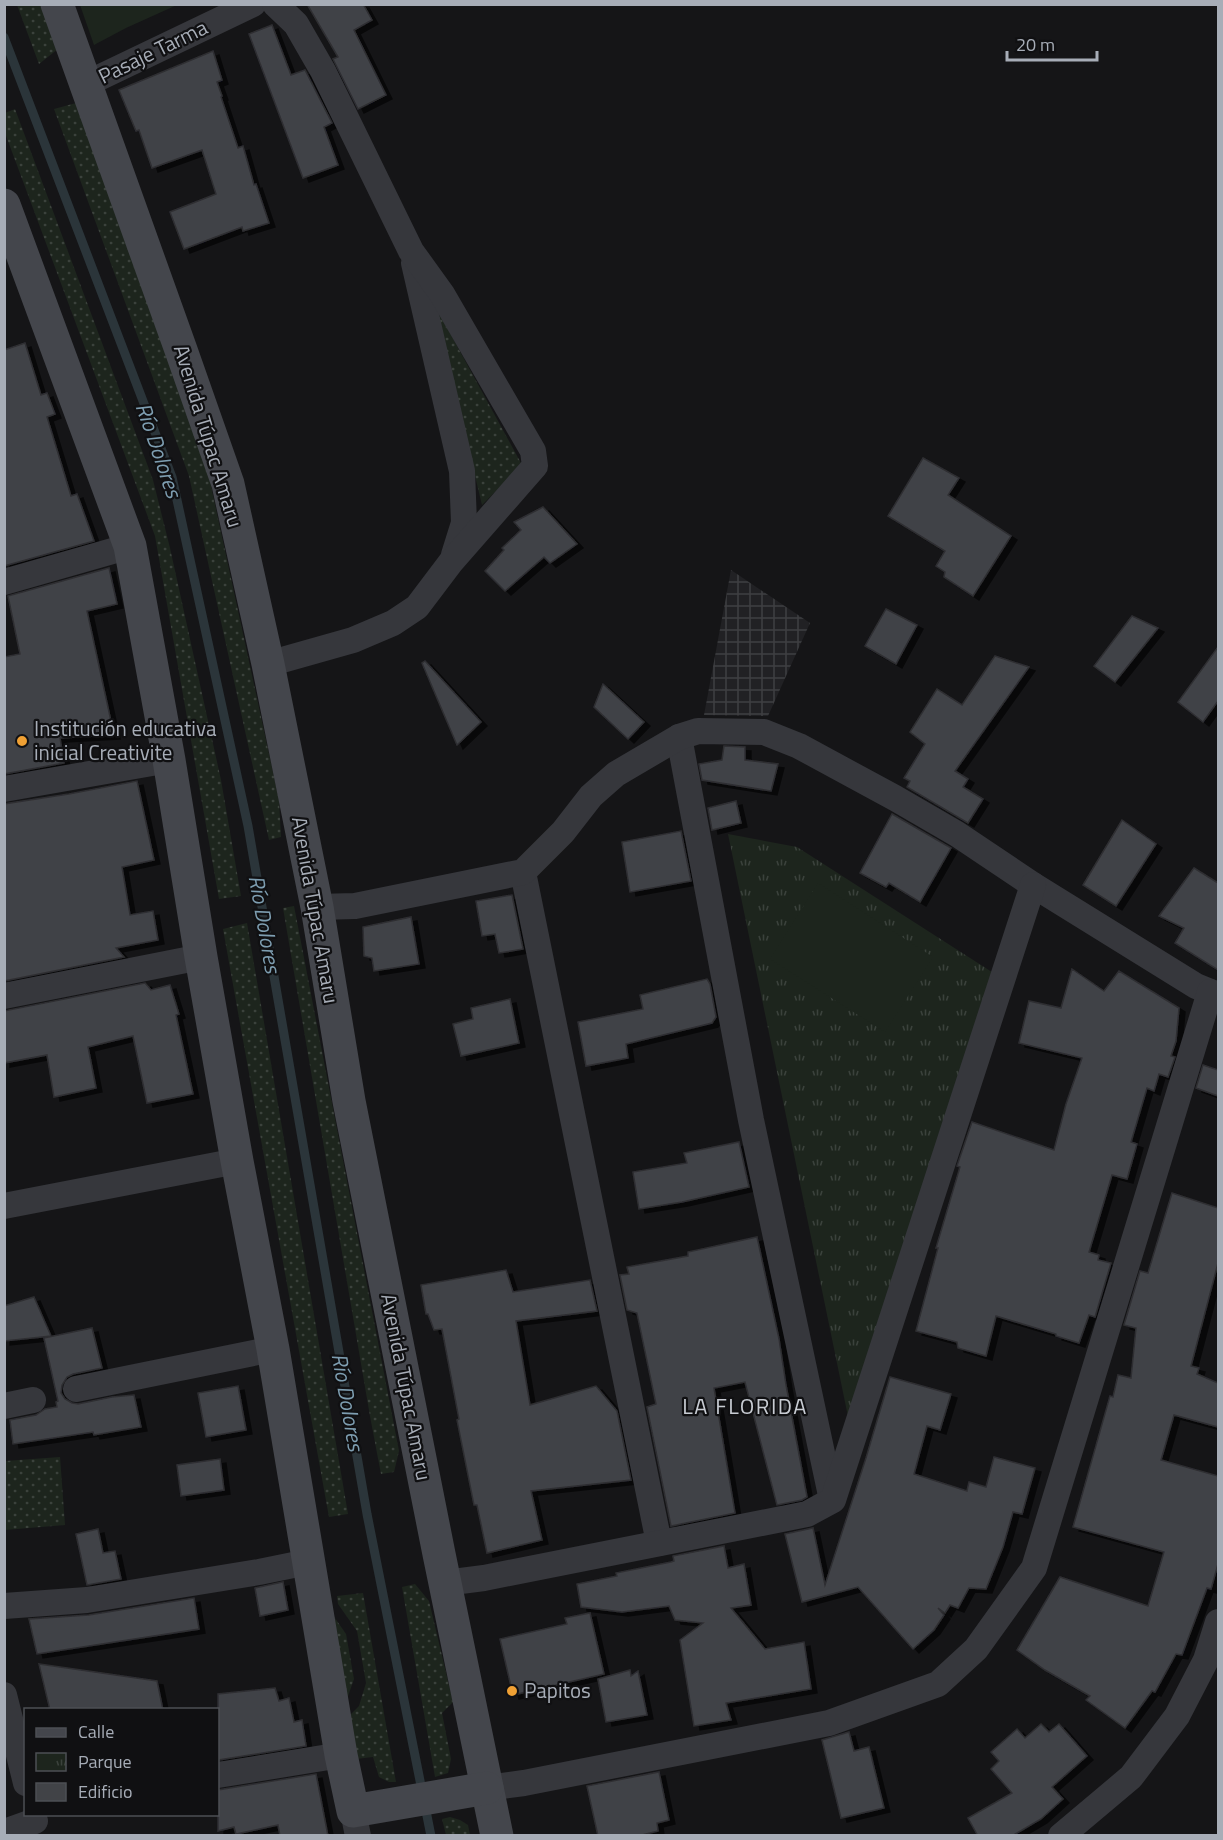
<svg xmlns="http://www.w3.org/2000/svg" width="1223" height="1840" font-family="'Titillium Web',sans-serif">
<defs>
<pattern id="industrial-grid" width="8" height="8" patternUnits="userSpaceOnUse" patternTransform="scale(1.5)"><rect width="8" height="8" fill="#212124"/><path d="M0 4h8M4 0v8" fill="none" stroke="#3e3f42"/></pattern>
<pattern id="grass-dots" width="8" height="8" patternUnits="userSpaceOnUse" patternTransform="scale(1.5)"><rect width="8" height="8" fill="#1d251d"/><path d="M2 2h.1M6 6h.1" fill="none" stroke="#3b423c" stroke-width="1.8" stroke-linecap="round"/></pattern>
<pattern id="park-tufts" width="24" height="20" patternUnits="userSpaceOnUse" patternTransform="scale(1.5)"><rect width="24" height="20" fill="#1d251d"/><path d="M3 7l-1-3M5 7V3M7 7l1-3M15 17l-1-3M17 17v-4M19 17l1-3" fill="none" stroke="#3b423c"/></pattern>
<filter id="shadow"><feDropShadow dx="6" dy="4" stdDeviation="0" flood-color="#0009"/></filter>
</defs>
<rect width="100%" height="100%" fill="#151517"/>
<!-- industrial -->
<polygon fill="url(#industrial-grid)" points="731,570 810,623 768,716 704,715"/>
<!-- grass -->
<g fill="url(#grass-dots)">
<polygon points="17,5 41,5 58,49 39,64"/>
<polygon points="76,103 208,472 279,800 281,837 269,840 189,476 54,109"/>
<polygon points="15,109 153,480 170,548 221,780 241,896 219,899 155,536 5,133 5,113"/>
<polygon points="433,302 522,465 482,505"/>
<polygon points="294,906 399,1451 394,1472 381,1474 370,1416 283,908"/>
<polygon points="247,923 348,1514 329,1517 223,929"/>
<polygon points="60,1457 65,1525 5,1530 5,1461"/>
<polygon points="415,1584 429,1601 453,1702 442,1713 451,1759 448,1773 435,1777 402,1587"/>
<polygon points="363,1593 396,1782 389,1782 379,1777 373,1757 356,1759 350,1715 359,1706 366,1683 357,1631 338,1604 337,1596"/>
<polygon points="328,1608 346,1634 354,1679 347,1699"/>
<polygon points="450,1817 460,1820 468,1825 470,1835 446,1835 442,1819"/>
</g>
<!-- park -->
<polygon fill="url(#park-tufts)" points="728,834 797,847 995,974 850,1426"/>
<!-- garden -->
<g fill="#1d251d">
<polygon points="80,5 80,4 177,5 126,28 94,45"/>
<polygon points="818,883 933,957 885,1032 770,959"/>
</g>
<g fill="none" stroke-linecap="round" stroke-linejoin="round">
<!-- stream -->
<polyline stroke="#2b353a" stroke-width="9" points="4,37 172,477 248,826 367,1514 431,1836"/>
</g>
<!-- building -->
<g fill="#414347" stroke="#2f2f33" stroke-width="1.5" filter="url(#shadow)">
<polygon points="307,4 363,4 372,20 354,30 386,95 358,109 333,59 338,57"/>
<polygon points="272,25 291,75 305,70 332,123 324,127 338,165 303,178 249,34"/>
<polygon points="213,51 222,80 217,82 222,96 221,97 238,148 243,146 254,185 256,184 269,223 243,231 242,227 184,249 170,212 216,194 202,150 152,168 139,130 136,131 119,90"/>
<polygon points="25,343 41,395 47,393 55,414 47,417 71,496 77,494 94,541 4,566 4,350"/>
<polygon points="923,458 959,478 948,495 1011,536 973,596 944,577 945,572 936,566 945,551 888,516"/>
<polygon points="543,507 577,544 550,563 544,557 505,591 485,571 504,550 502,548 521,530 514,522"/>
<polygon points="109,568 117,604 87,611 114,735 60,738 64,763 4,774 4,657 20,654 8,596"/>
<polygon points="886,609 917,625 896,664 865,646"/>
<polygon points="1132,616 1158,628 1115,682 1094,666"/>
<polygon points="1218,647 1218,701 1203,722 1178,702"/>
<polygon points="995,656 1029,667 955,771 968,779 963,787 983,799 968,823 907,787 910,781 904,778 925,744 910,732 937,689 962,705"/>
<polygon points="425,661 481,722 457,745 422,663"/>
<polygon points="603,684 644,722 628,739 594,707"/>
<polygon points="724,746 745,747 745,760 778,764 771,791 702,780 699,764 722,760"/>
<polygon points="137,781 154,860 122,867 130,915 153,911 158,940 116,948 124,957 4,981 4,804 69,794"/>
<polygon points="736,801 741,823 712,830 708,808"/>
<polygon points="892,814 951,848 920,902 889,883 886,887 860,873"/>
<polygon points="1122,820 1156,844 1116,906 1083,885"/>
<polygon points="681,831 691,881 630,892 622,842"/>
<polygon points="1194,868 1218,883 1218,970 1175,943 1184,928 1159,916"/>
<polygon points="512,895 523,949 499,953 495,934 482,936 476,901"/>
<polygon points="411,917 419,964 374,971 372,958 364,956 363,927"/>
<polygon points="1072,969 1104,991 1119,971 1179,1008 1176,1041 1171,1056 1175,1057 1168,1077 1159,1074 1154,1091 1147,1088 1131,1142 1137,1144 1127,1179 1112,1175 1089,1252 1099,1255 1098,1260 1111,1263 1095,1317 1089,1315 1079,1343 1056,1336 1056,1334 996,1316 986,1356 958,1348 957,1342 916,1331 938,1248 936,1248 960,1167 957,1166 972,1122 1054,1150 1066,1104 1082,1058 1019,1043 1029,1001 1061,1008"/>
<polygon points="707,979 710,984 716,1017 712,1023 626,1044 628,1058 586,1066 578,1022 643,1009 640,995"/>
<polygon points="145,983 151,990 170,985 179,1014 176,1015 193,1094 147,1103 133,1036 88,1047 96,1088 54,1097 47,1055 4,1063 4,1011"/>
<polygon points="510,999 519,1043 461,1056 453,1024 473,1019 471,1008"/>
<polygon points="1203,1065 1218,1070 1218,1096 1196,1088"/>
<polygon points="739,1142 749,1187 682,1202 639,1209 633,1172 687,1163 684,1153"/>
<polygon points="1172,1193 1218,1208 1218,1263 1191,1366 1199,1368 1197,1374 1218,1383 1218,1427 1174,1415 1161,1460 1218,1476 1218,1564 1211,1589 1207,1588 1182,1655 1176,1654 1155,1692 1152,1691 1125,1728 1086,1700 1090,1696 1045,1670 1017,1650 1060,1577 1148,1606 1164,1552 1073,1527 1110,1396 1113,1397 1118,1375 1131,1378 1136,1328 1124,1325 1140,1271 1148,1273"/>
<polygon points="757,1237 779,1339 786,1385 807,1497 802,1500 777,1505 745,1382 714,1388 735,1513 671,1526 647,1407 656,1404 637,1313 627,1310 620,1275 629,1274 627,1267 688,1256 688,1252"/>
<polygon points="506,1270 513,1292 590,1280 597,1311 516,1321 530,1405 596,1386 617,1411 631,1480 531,1491 542,1540 487,1553 477,1505 474,1505 457,1420 459,1419 442,1329 434,1330 428,1314 426,1314 421,1285"/>
<polygon points="34,1297 51,1336 4,1341 4,1306"/>
<polygon points="92,1328 102,1368 73,1374 67,1377 62,1385 61,1393 65,1399 72,1403 78,1404 112,1397 134,1395 141,1427 94,1435 93,1432 13,1444 10,1420 36,1415 45,1409 57,1407 56,1402 58,1401 44,1338"/>
<polygon points="890,1377 951,1394 940,1430 927,1426 914,1474 967,1491 969,1482 986,1487 994,1457 1035,1468 1022,1514 1013,1512 1003,1547 986,1589 969,1588 958,1608 950,1605 945,1613 938,1608 944,1615 934,1630 913,1649 858,1587 802,1602 785,1534 813,1528 825,1585 866,1458"/>
<polygon points="238,1386 246,1430 206,1437 198,1393"/>
<polygon points="220,1459 224,1490 181,1496 177,1465"/>
<polygon points="98,1529 103,1553 115,1551 121,1579 87,1585 76,1534"/>
<polygon points="724,1546 728,1568 744,1564 751,1605 731,1608 765,1649 804,1642 811,1689 726,1703 731,1720 694,1726 680,1640 703,1623 675,1620 669,1606 622,1612 581,1607 577,1584 617,1576 616,1573 671,1562 674,1561 673,1556"/>
<polygon points="283,1582 288,1610 260,1616 255,1588"/>
<polygon points="194,1598 199,1629 37,1654 29,1619 89,1615"/>
<polygon points="590,1613 604,1674 513,1695 500,1639 567,1624 565,1618"/>
<polygon points="39,1664 157,1681 163,1710 50,1710"/>
<polygon points="630,1670 631,1676 638,1671 647,1715 606,1722 598,1679"/>
<polygon points="275,1688 279,1701 289,1698 294,1722 302,1720 306,1746 218,1760 218,1694"/>
<polygon points="1041,1724 1049,1732 1059,1724 1087,1756 1052,1787 1063,1799 1041,1819 1012,1836 978,1836 968,1818 1012,1793 991,1769 999,1761 991,1752 1017,1729 1025,1738"/>
<polygon points="849,1732 854,1751 869,1747 884,1808 841,1818 822,1740"/>
<polygon points="659,1772 669,1820 657,1823 658,1831 638,1836 598,1836 587,1786"/>
<polygon points="316,1774 328,1836 280,1836 278,1825 236,1834 234,1827 218,1831 218,1790"/>
</g>
<g fill="none" stroke-linecap="round" stroke-linejoin="round">
<!-- street -->
<g stroke="#36373c" stroke-width="26">
<polyline points="86,84 253,4"/>
<polyline points="414,263 462,471 464,523 454,555"/>
<polyline points="4,582 130,546"/>
<polyline points="268,664 353,640 393,623 417,607 451,562 535,466 533,451 442,294 411,251 323,71 296,24 275,4"/>
<polyline points="679,737 751,1120 832,1500"/>
<polyline points="4,789 169,760"/>
<polyline points="523,872 659,1543"/>
<polyline points="317,907 355,906 523,872 563,832 591,796 616,774 679,737 698,731 764,732 799,746 895,798 957,834 1033,885 1196,986 1218,995"/>
<polyline points="4,996 201,957"/>
<polyline points="4,1206 237,1161"/>
<polyline points="76,1389 273,1349"/>
<polyline points="4,1406 33,1400"/>
<polyline points="445,1583 484,1578 807,1514 833,1500 1033,885"/>
<polyline points="4,1606 87,1600 259,1572 308,1562"/>
<polyline points="4,1695 26,1783"/>
<polyline points="218,1775 341,1755"/>
<polyline points="487,1788 524,1783 829,1723 938,1684 976,1649 1034,1568 1210,992"/>
<polyline points="353,1811 358,1836"/>
<polyline points="4,1832 35,1821"/>
<polyline points="1061,1836 1131,1777 1177,1716 1206,1660 1218,1622"/>
</g>
<!-- secondary -->
<g stroke="#44464c" stroke-width="33">
<polyline points="57,4 181,350 228,484 268,664 317,907 349,1101 439,1554 497,1836"/>
<polyline points="4,205 130,546 169,760 201,957 237,1161 273,1349 341,1755 353,1811 487,1788"/>
</g>
</g>
<!-- markers -->
<g fill="#efa034" stroke="#101012" stroke-width="2">
<circle cx="22" cy="741" r="6"/>
<circle cx="512" cy="1691" r="6"/>
</g>
<g text-anchor="middle" stroke-width="4.5" stroke-linejoin="round" paint-order="stroke">
<!-- street labels -->
<g font-size="21" fill="#a7adb7" stroke="#101012">
<text transform="translate(153 52) rotate(-26)" y="7">Pasaje Tarma</text>
<text transform="translate(208 436) rotate(73)" y="7">Avenida Túpac Amaru</text>
<text transform="translate(315 910) rotate(80)" y="7">Avenida Túpac Amaru</text>
<text transform="translate(406 1387) rotate(79)" y="7">Avenida Túpac Amaru</text>
</g>
<!-- poi labels -->
<g font-size="21" fill="#a7adb7" stroke="#101012" text-anchor="start">
<text x="34" y="736">Institución educativa<tspan x="34" dy="24">inicial Creativite</tspan></text>
<text x="524" y="1698">Papitos</text>
</g>
<!-- water labels -->
<g font-size="22" font-style="italic" fill="#7e9eb1" stroke="#101012">
<text transform="translate(159 450) rotate(71)" y="8">Río Dolores</text>
<text transform="translate(265 924) rotate(80)" y="8">Río Dolores</text>
<text transform="translate(348 1402) rotate(80)" y="8">Río Dolores</text>
</g>
<!-- neighbourhood labels -->
<g font-size="22" letter-spacing="1.5" fill="#c8ccd3" stroke="#101012">
<text x="745" y="1414">LA FLORIDA</text>
</g>
</g>
<!-- border -->
<rect width="1223" height="1840" fill="none" stroke="#a7adb7" stroke-width="12"/>
<!-- legend -->
<rect x="24" y="1708" width="195" height="108" fill="#101012" stroke="#4c4f54" stroke-width="1.5"/>
<rect x="36" y="1728" width="30" height="9" fill="#44464c" stroke="#4c4f54" stroke-width="1.5"/>
<text x="78" y="1738" font-size="18" fill="#a7adb7">Calle</text>
<rect x="36" y="1753" width="30" height="18" fill="url(#park-tufts)" stroke="#4c4f54" stroke-width="1.5"/>
<text x="78" y="1768" font-size="18" fill="#a7adb7">Parque</text>
<rect x="36" y="1783" width="30" height="18" fill="#414347" stroke="#4c4f54" stroke-width="1.5"/>
<text x="78" y="1798" font-size="18" fill="#a7adb7">Edificio</text>
<!-- scale -->
<path d="M1007 51v9h90v-9" fill="none" stroke="#a7adb7" stroke-width="3"/>
<text x="1016" y="51" font-size="18" fill="#a7adb7" stroke="#101012" stroke-width="4.5" paint-order="stroke">20 m</text>
</svg>
